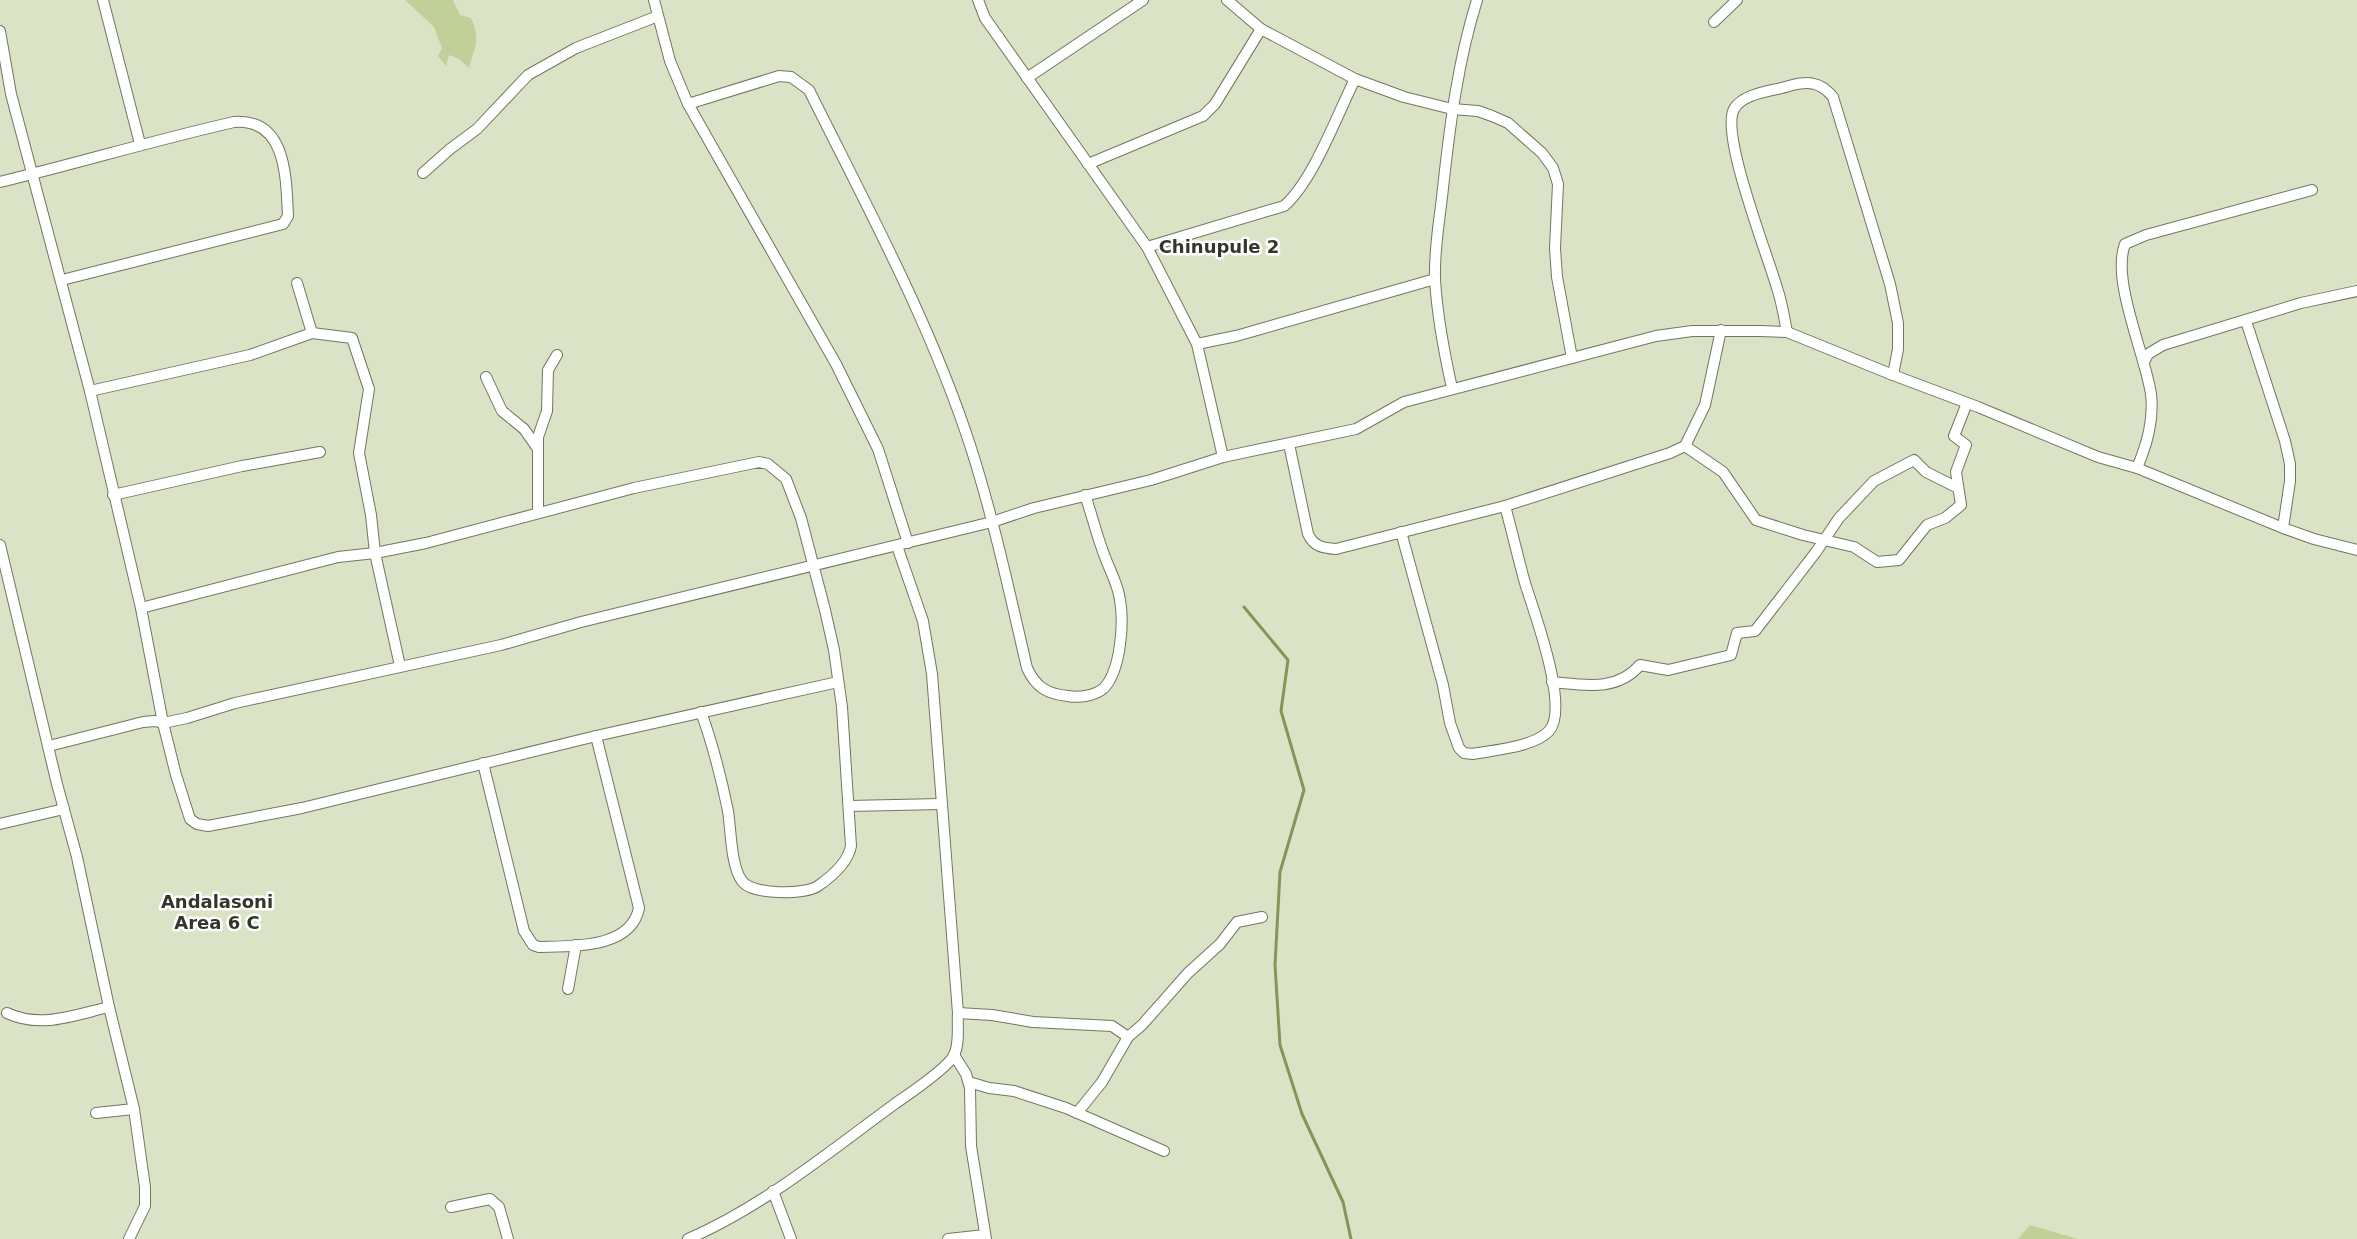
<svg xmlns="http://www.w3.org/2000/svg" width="2357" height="1239" font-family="'DejaVu Sans',sans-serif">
<rect width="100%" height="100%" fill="#dbe3c7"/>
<!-- green -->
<g fill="#c1cf99">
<path d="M 405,0 L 453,0 L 460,15 L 471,18 C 481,42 475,45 469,68 L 459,59 L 449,55 L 446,66 L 438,56 L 442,48 L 434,27 Z"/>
<polygon points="2030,1225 2078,1239 2018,1239"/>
</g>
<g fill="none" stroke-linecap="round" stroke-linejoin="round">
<!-- stream -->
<polyline stroke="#859458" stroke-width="3" points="1244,607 1288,660 1281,711 1304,790 1280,872 1275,965 1280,1045 1302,1114 1343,1202 1351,1239"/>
<defs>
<g id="minor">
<polyline points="103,0 140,144"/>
<polyline points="654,0 670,61 688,104 836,364 878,449 908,543"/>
<polyline points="978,0 985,18 1147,247 1197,344 1223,457"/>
<polyline points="1227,0 1261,29 1355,79 1404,97 1452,109 1478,111 1492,116 1508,123 1542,153 1553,168 1558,184 1555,248 1557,277 1572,358"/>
<polyline points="1714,22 1737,0"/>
<polyline points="0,31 11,94 90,391 141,608 163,723 176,775 190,819 197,824 208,826 302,808 596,736 838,682"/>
<polyline points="1027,78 1143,0"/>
<path d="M 688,104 L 779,76 L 791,77 L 809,90 C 867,207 931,324 971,448 C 994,520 1010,595 1027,668 C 1036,688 1048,694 1068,696 C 1079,698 1095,696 1104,688 C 1121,670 1124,622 1120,600 C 1118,584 1110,571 1105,557 C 1097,537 1092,515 1085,495"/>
<polyline points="1088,164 1203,116 1215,104 1261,29"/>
<polyline points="423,173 450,149 477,129 528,75 576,48 658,16"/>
<path d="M 0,182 C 78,163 155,140 234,122 C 287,118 286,178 288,216 L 283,224 L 62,280"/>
<path d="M 1147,247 L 1284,206 C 1313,181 1337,115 1355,79"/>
<polyline points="297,283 312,333"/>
<polyline points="2246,321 2285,441 2290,464 2290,481 2283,528"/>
<path d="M 1787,332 C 1784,317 1782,302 1777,288 C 1768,256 1720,134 1734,109 C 1743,93 1773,91 1789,86 C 1807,81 1820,81 1833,97 L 1890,284 L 1898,323 L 1898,349 L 1893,375"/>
<polyline points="1197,344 1236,336 1435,279"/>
<polyline points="2144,362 2148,354 2163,345 2301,303 2357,291"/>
<polyline points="486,377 502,411 524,429 538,449"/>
<path d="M 1452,388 C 1444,352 1437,315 1435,279 C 1434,247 1440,218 1443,188 C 1450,124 1458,61 1477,0"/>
<polyline points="90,391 250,355 312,333 352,338 369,389 359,453 371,515 375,553 400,666"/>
<path d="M 1289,444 L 1308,534 C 1314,547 1323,548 1336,549 L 1505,506 L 1670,453 L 1685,446 L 1705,405 L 1721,330"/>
<polyline points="1685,446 1723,472 1756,520 1803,535 1854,547 1877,562 1899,560 1927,525 1945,518 1961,505 1956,472 1966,445 1954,436 1967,403"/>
<path d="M 2137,468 C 2147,444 2154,420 2151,394 C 2145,354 2111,280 2125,244 L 2146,235 L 2312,190"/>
<polyline points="113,495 242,466 320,452"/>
<polyline points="538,512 538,437 547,411 548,370 557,355"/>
<path d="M 1401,532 L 1443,685 L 1450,723 L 1459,748 L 1464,753 L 1473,754 C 1494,750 1534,747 1549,731 C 1570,708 1534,612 1525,583 C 1518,558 1512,531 1505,506"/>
<polyline points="0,545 57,784 77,857 109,1007 134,1109 145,1187 145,1206 129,1239"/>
<path d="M 141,608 L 338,557 L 375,553 L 426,543 L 634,488 L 759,462 L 768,464 L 786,479 L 801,518 L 825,610 L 834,650 L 842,707 L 851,846 C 848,862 831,877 818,886 C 805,895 752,895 742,881 C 731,867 731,830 728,811 C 721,777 713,745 701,712"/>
<path d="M 1552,682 C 1584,685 1617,692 1640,665 L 1668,670 L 1731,655 L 1737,633 L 1755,631 L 1816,552 L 1839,518 L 1874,481 L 1914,460 L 1926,472 L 1958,488"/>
<polyline points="49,746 143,722 155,721 163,723 187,718 235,703 501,645 581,622 992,522 1034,508 1151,480 1223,457 1356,429 1404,402 1656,336 1692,331 1760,331 1787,332 1893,375 1978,407 2098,457 2137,468 2283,528 2314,539 2357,550"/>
<path d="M 483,763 L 524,931 L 533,945 L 539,947 C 572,946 631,949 639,908 L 596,736"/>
<polyline points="849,806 941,804"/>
<polyline points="0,824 64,809"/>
<polyline points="568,989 576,945"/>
<path d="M 7,1013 C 41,1029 74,1015 109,1007"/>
<polyline points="958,1013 992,1015 1033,1022 1112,1026 1128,1037"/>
<polyline points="954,1055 966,1074 970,1088 971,1146 986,1239"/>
<polyline points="969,1082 989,1088 1014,1091 1066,1108 1164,1151"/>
<polyline points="96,1113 134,1109"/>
<polyline points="1077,1113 1102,1082 1128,1037 1142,1025 1188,973 1220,944 1237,922 1262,917"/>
<polyline points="773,1191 791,1239"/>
<polyline points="451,1207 490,1199 499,1207 508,1239"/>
<path d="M 688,1239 C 764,1206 830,1151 896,1103 C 909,1094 948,1068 954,1055 C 960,1043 957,1026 958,1013 L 932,674 L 923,621 L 897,546"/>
<polyline points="948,1239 985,1235"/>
</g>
</defs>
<!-- minor casing -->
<use href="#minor" stroke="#70775f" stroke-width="12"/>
<!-- minor -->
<use href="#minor" stroke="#fff" stroke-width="10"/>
</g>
<g text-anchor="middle" stroke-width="5" stroke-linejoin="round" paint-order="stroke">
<!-- quarter labels -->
<g font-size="18" font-weight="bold" fill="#33362b" stroke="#fff">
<text x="1219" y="253">Chinupule 2</text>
<text x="217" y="908">Andalasoni<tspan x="217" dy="21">Area 6 C</tspan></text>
</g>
</g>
</svg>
